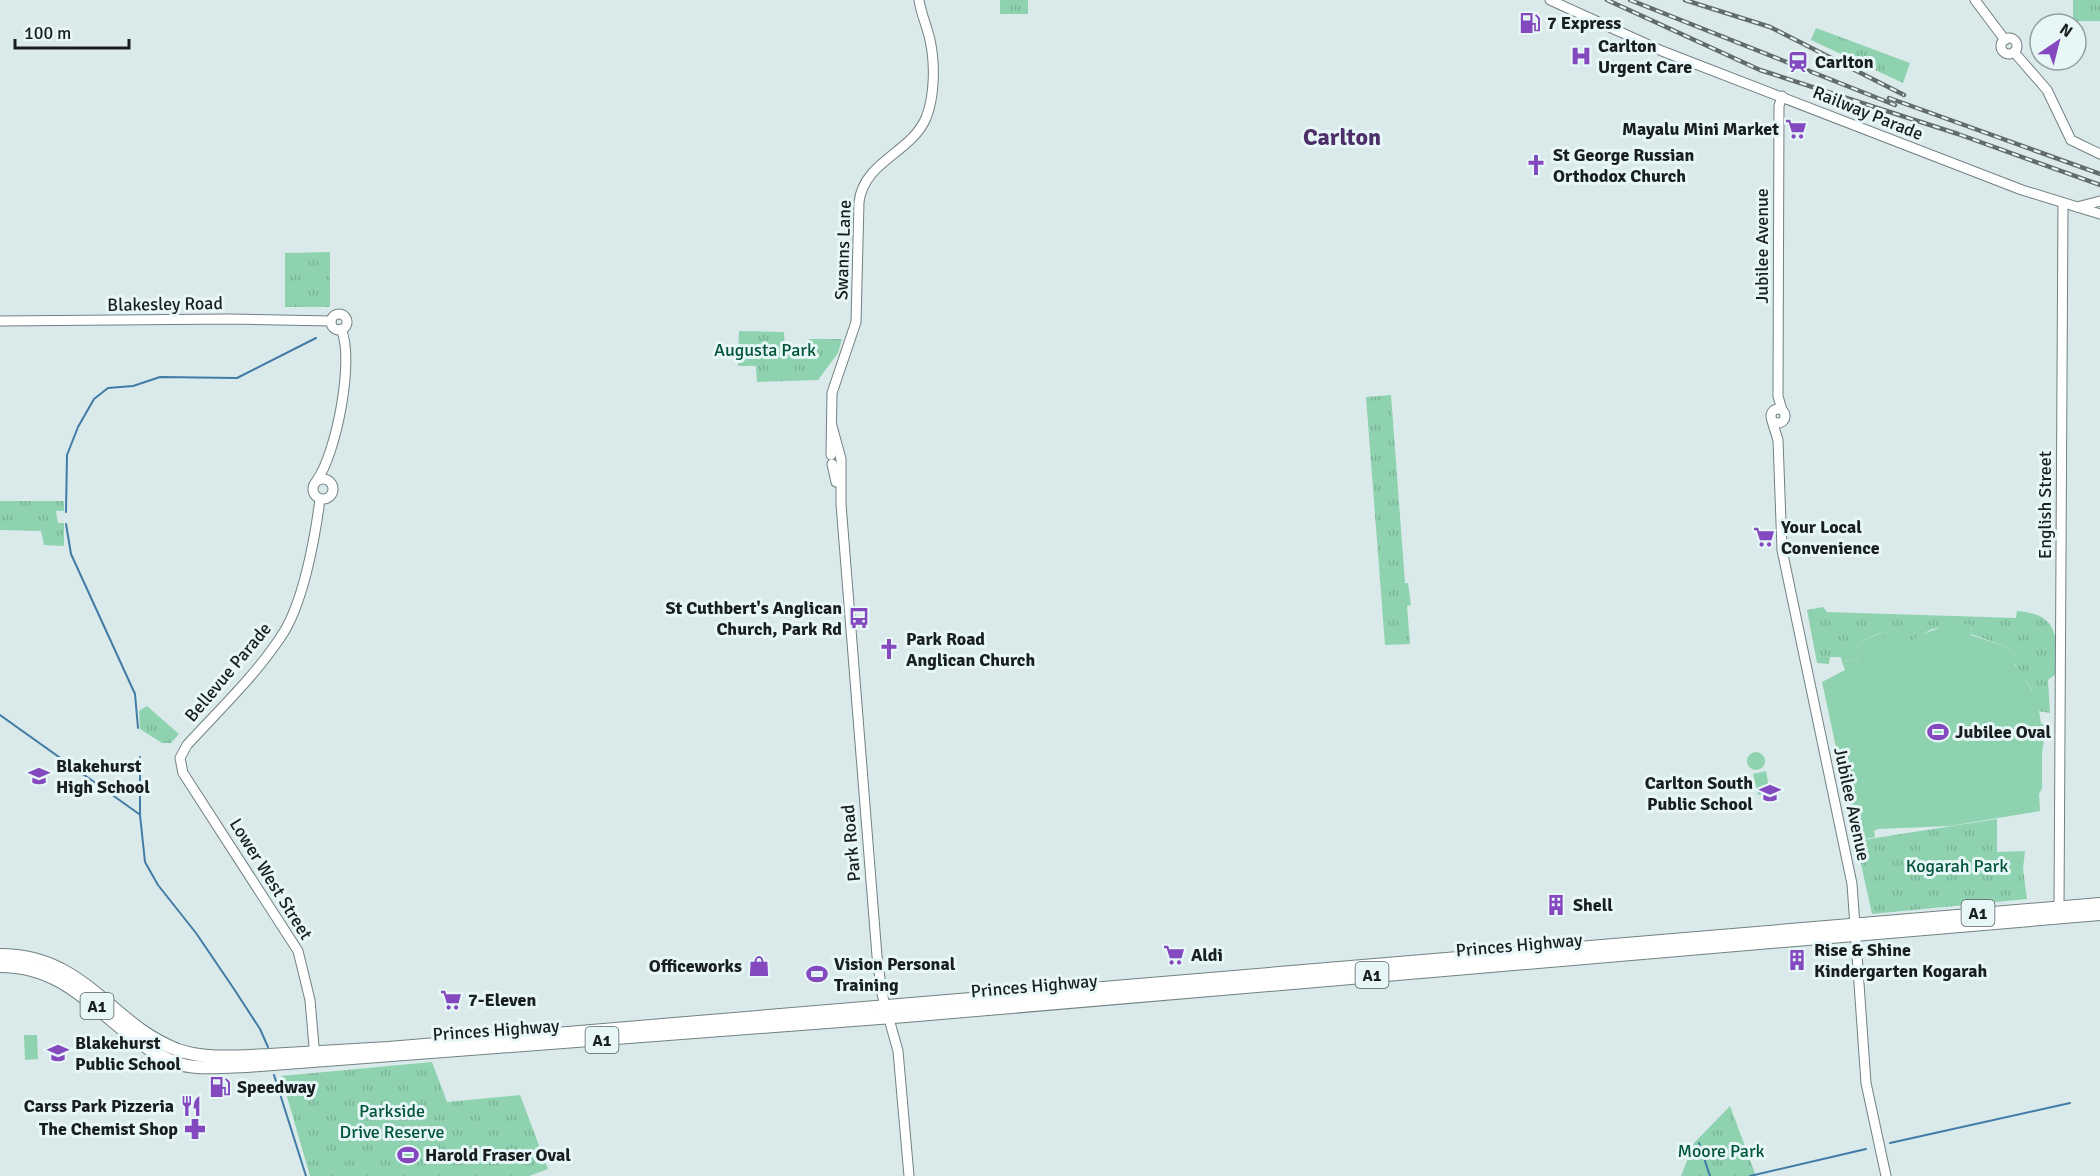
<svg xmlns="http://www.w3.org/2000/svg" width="2100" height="1176" font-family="Signika,sans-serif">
<defs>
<pattern id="park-tufts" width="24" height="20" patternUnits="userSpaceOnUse" patternTransform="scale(1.5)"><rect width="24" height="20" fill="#8fd2b0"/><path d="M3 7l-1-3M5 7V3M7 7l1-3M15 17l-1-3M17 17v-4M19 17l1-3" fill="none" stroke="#7bb497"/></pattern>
</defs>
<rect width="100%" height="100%" fill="#daeaeb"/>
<!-- grass -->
<g fill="#8fd2b0">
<path d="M 1972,624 L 1971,635 L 2007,647 L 2016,655 L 2014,664 C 2029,681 2039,702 2041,724 L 2046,724 L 2042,754 L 2042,788 L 2039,794 L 2040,811 L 1950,826 L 1878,829 L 1874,831 L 1875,837 L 1856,841 L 1822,682 L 1845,670 L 1842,662 L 1859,658 L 1855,648 L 1859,643 L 1882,632 L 1919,635 L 1949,625 Z"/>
<polygon points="1766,771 1770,793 1758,795 1753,774"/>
<polygon points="24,1035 37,1035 38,1059 25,1060"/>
</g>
<!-- park -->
<g fill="url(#park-tufts)">
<rect x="1000" y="0" width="28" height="14"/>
<rect x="2073" y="0" width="27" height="21"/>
<polygon points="1816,28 1910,63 1903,83 1811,40"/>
<polygon points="330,252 330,307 285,307 285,253"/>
<polygon points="739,331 784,332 785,351 810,346 809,339 842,339 838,353 818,380 757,382 756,366 738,366"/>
<polygon points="1391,395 1405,583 1408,583 1411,605 1407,606 1410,644 1385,645 1366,397"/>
<polygon points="0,501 64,501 64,511 56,511 58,523 64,523 64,546 44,545 41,531 0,530"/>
<path d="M 1823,607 L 1827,612 L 2016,618 L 2017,611 C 2060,614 2057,638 2056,674 L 2048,680 L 2050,713 L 2038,711 L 2031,688 L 2012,660 L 2016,655 L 2007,647 L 1971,634 L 1972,624 L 1932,629 L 1891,651 L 1881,632 L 1859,643 L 1855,648 L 1859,658 L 1842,662 L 1841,657 L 1830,657 L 1829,664 L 1817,663 L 1807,610 Z"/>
<polygon points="147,706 179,734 171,743 162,743 140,729 139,711"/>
<circle cx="1756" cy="761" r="9"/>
<polygon points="1997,819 1997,852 2025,851 2023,869 2027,899 1872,914 1856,841"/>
<polygon points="432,1062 447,1102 520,1095 548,1169 529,1176 310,1176 281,1076"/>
<polygon points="1730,1106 1756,1176 1681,1176 1694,1143"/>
</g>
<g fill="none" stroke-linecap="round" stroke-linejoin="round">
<!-- stream -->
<g stroke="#427ba5" stroke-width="2">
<polyline points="66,512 67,455 78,427 94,399 108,388 133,386 160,377 237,378 316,338"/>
<polyline points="66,524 71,554 135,694 138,728"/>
<polyline points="0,715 139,814"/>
<polyline points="140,757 140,815 145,862 158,885 196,933 234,989 260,1029 268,1047"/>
<polyline points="274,1075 306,1176"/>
<polyline points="1699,1143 1710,1176"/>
<polyline points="1890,1143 2070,1103"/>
<polyline points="1750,1176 1866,1149"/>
</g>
<defs>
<g id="secondary">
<polyline points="1550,0 1662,51 2022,190 2100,214"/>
<polyline points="1975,0 2005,40"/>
<circle cx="2009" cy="46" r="8"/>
<polyline points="2014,52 2047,90 2071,140 2100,154"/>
<polyline points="1782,96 1779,106 1778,396 1782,410"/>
<polyline points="2077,207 2100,201"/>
<circle cx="339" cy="322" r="8"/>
<polyline points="0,321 230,319 331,321"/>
<circle cx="1778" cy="416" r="7"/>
<polyline points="1772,421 1778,440 1782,550 1852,884 1866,1083 1886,1176"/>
<polyline points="832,426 841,459 841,504 877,956 882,994 898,1051 909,1176"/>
<path d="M 831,455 L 832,393 L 856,322 L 859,202 C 864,161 911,153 926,118 C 935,95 935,63 930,40 C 927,26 921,14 919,0"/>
<polyline points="832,464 836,482"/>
<circle cx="323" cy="489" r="10"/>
<path d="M 317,480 C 336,454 355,359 341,329"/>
<polyline points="2059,907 2063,204"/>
<path d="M 315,1058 L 310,1000 L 298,951 L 183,773 L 180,758 L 187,745 C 218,711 254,677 280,638 C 303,606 315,538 320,499"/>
</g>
<g id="highway">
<path d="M 0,955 C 86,955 109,1024 178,1050 C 207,1060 240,1056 269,1055 C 309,1053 349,1050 389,1048 L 2100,904"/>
<path d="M 0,966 C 80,966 108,1035 174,1062 C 195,1071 224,1066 247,1066 L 906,1016 L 2100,914"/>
</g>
</defs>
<!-- secondary casing -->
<use href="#secondary" stroke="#728182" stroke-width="11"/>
<!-- highway casing -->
<use href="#highway" stroke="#728182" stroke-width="14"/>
<!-- secondary -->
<use href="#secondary" stroke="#fff" stroke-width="9"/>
<!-- highway -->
<use href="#highway" stroke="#fff" stroke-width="12"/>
<defs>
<g id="rail">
<polyline points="1607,0 1760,70 1958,134 2100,185"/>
<polyline points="1630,0 1895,105"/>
<polyline points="1685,0 1770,27 1904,95"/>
<polyline points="1889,98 2100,174"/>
</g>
</defs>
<!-- rail casing -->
<use href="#rail" stroke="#626b6c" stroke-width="4.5"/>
<!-- rail -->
<use href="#rail" stroke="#e7f7f8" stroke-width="2" stroke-dasharray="7" stroke-linecap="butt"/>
</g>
<!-- icons -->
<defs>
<symbol id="fuel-bare" viewBox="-9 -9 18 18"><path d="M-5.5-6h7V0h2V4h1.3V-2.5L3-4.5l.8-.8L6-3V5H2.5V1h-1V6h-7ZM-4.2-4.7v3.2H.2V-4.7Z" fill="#8549bf" stroke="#e7f7f8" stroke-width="2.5" paint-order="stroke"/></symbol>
<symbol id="hospital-bare" viewBox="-9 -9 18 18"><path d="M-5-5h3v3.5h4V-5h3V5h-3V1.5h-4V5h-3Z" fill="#8549bf" stroke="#e7f7f8" stroke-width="2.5" paint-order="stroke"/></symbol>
<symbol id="station-bare" viewBox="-9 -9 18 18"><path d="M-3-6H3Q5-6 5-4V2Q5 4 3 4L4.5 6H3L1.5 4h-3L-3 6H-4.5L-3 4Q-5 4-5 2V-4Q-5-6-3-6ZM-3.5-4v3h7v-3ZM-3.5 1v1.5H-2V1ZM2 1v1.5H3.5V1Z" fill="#8549bf" stroke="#e7f7f8" stroke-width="2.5" paint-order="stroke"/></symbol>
<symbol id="supermarket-bare" viewBox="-9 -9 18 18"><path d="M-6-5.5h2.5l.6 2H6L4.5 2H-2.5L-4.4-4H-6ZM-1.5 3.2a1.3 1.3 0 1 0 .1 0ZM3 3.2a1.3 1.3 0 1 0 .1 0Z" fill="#8549bf" stroke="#e7f7f8" stroke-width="2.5" paint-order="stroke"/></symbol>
<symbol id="church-bare" viewBox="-9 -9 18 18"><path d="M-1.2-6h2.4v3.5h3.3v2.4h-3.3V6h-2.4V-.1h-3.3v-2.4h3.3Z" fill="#8549bf" stroke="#e7f7f8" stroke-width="2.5" paint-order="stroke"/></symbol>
<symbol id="bus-bare" viewBox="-9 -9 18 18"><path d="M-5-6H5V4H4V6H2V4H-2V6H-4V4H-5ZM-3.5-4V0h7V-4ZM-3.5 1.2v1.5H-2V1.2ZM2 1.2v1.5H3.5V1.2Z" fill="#8549bf" stroke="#e7f7f8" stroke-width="2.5" paint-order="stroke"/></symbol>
<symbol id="stadium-bare" viewBox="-9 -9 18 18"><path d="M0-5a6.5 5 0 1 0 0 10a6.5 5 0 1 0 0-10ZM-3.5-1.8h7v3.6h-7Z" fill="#8549bf" stroke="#e7f7f8" stroke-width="2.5" paint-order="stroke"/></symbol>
<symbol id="school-bare" viewBox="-9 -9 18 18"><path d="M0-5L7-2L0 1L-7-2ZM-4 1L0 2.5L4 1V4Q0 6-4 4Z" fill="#8549bf" stroke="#e7f7f8" stroke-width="2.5" paint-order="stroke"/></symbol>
<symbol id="building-bare" viewBox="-9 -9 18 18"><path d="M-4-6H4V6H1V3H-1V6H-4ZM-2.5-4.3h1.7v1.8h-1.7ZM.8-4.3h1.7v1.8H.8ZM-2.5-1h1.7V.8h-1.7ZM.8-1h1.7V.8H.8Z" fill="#8549bf" stroke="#e7f7f8" stroke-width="2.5" paint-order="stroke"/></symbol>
<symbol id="shop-bare" viewBox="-9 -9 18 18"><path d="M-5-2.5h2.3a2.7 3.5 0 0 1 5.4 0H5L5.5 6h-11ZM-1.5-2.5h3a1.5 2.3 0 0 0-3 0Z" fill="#8549bf" stroke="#e7f7f8" stroke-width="2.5" paint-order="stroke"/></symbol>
<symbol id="restaurant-bare" viewBox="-9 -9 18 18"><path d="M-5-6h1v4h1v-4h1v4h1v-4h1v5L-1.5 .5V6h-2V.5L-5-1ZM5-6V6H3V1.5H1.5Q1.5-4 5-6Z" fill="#8549bf" stroke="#e7f7f8" stroke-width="2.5" paint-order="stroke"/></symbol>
<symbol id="pharmacy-bare" viewBox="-9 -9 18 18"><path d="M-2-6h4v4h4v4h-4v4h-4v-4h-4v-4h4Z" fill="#8549bf" stroke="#e7f7f8" stroke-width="2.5" paint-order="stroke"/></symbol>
</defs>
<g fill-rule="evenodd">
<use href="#fuel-bare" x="1515" y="8" width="30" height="30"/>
<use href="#hospital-bare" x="1566" y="41" width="30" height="30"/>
<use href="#station-bare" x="1783" y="47" width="30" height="30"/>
<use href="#supermarket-bare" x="1781" y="114" width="30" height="30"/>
<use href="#church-bare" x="1521" y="150" width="30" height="30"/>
<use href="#supermarket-bare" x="1749" y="522" width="30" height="30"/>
<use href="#bus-bare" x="844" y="603" width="30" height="30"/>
<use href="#church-bare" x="874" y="634" width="30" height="30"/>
<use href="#stadium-bare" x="1923" y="717" width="30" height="30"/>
<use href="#school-bare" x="24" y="761" width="30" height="30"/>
<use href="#school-bare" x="1755" y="778" width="30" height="30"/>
<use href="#building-bare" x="1541" y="890" width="30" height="30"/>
<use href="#supermarket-bare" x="1159" y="940" width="30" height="30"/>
<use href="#building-bare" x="1782" y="945" width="30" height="30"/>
<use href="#shop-bare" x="744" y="951" width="30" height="30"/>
<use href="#stadium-bare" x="802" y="959" width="30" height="30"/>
<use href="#supermarket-bare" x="436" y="985" width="30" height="30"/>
<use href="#school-bare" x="43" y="1038" width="30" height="30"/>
<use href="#fuel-bare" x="205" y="1072" width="30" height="30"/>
<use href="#restaurant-bare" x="176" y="1091" width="30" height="30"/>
<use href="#pharmacy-bare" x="180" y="1114" width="30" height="30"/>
<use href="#stadium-bare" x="393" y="1140" width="30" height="30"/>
</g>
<g text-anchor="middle" stroke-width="6" stroke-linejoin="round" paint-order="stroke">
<!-- shield labels -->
<g fill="#e7f7f8" stroke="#575f60" stroke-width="1.5">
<rect x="1961.5" y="900" width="33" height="26" rx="4.5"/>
<rect x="1355.5" y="962" width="33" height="26" rx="4.5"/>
<rect x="80.5" y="993" width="33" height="26" rx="4.5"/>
<rect x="585.5" y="1027" width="33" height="26" rx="4.5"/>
</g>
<g font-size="16" font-weight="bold" fill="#191e1f">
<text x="1978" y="919">A1</text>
<text x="1372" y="981">A1</text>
<text x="97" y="1012">A1</text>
<text x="602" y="1046">A1</text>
</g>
<!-- poi labels -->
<g font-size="18" font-weight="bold" fill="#191e1f" stroke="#e7f7f8" text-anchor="start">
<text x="1547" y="29">7 Express</text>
<text x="1598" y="52">Carlton<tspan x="1598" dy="21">Urgent Care</tspan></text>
<text x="1815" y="68">Carlton</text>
<text x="1779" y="135" text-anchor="end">Mayalu Mini Market</text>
<text x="1553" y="161">St George Russian<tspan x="1553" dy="21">Orthodox Church</tspan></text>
<text x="1781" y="533">Your Local<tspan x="1781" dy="21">Convenience</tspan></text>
<text x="842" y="614" text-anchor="end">St Cuthbert's Anglican<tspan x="842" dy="21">Church, Park Rd</tspan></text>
<text x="906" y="645">Park Road<tspan x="906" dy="21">Anglican Church</tspan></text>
<text x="1955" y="738">Jubilee Oval</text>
<text x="56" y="772">Blakehurst<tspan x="56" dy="21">High School</tspan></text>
<text x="1753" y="789" text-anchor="end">Carlton South<tspan x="1753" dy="21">Public School</tspan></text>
<text x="1573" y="911">Shell</text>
<text x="1814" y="956">Rise &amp; Shine<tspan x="1814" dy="21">Kindergarten Kogarah</tspan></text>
<text x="1191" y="961">Aldi</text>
<text x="834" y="970">Vision Personal<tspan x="834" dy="21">Training</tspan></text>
<text x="742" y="972" text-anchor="end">Officeworks</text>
<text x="468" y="1006">7-Eleven</text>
<text x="75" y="1049">Blakehurst<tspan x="75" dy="21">Public School</tspan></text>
<text x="237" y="1093">Speedway</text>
<text x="174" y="1112" text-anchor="end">Carss Park Pizzeria</text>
<text x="178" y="1135" text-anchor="end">The Chemist Shop</text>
<text x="425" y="1161">Harold Fraser Oval</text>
</g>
<!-- street labels -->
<g font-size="18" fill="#191e1f" stroke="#e7f7f8">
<text transform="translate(1868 113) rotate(22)" y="6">Railway Parade</text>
<text transform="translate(1762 246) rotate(-90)" y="6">Jubilee Avenue</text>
<text transform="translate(843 250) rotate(-88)" y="6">Swanns Lane</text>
<text transform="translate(165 304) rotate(-1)" y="6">Blakesley Road</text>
<text transform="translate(2045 505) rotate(-90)" y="6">English Street</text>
<text transform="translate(228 672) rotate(-50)" y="6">Bellevue Parade</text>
<text transform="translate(1852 804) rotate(78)" y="6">Jubilee Avenue</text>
<text transform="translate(851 843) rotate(-95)" y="6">Park Road</text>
<text transform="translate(271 879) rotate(58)" y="6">Lower West Street</text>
<text transform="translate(1519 945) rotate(-5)" y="6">Princes Highway</text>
<text transform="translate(1034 986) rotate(-5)" y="6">Princes Highway</text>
<text transform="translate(496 1030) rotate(-4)" y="6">Princes Highway</text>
</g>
<!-- park labels -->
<g font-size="18" fill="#005437" stroke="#e7f7f8">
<text x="765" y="356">Augusta Park</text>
<text x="1957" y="872">Kogarah Park</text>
<text x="392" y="1117">Parkside<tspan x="392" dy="21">Drive Reserve</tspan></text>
<text x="1721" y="1157">Moore Park</text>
</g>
<!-- district labels -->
<g font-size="24" font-weight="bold" fill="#4d306a" stroke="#e7f7f8">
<text x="1342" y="145">Carlton</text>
</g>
</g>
<!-- north arrow -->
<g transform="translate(2058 42) rotate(35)"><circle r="28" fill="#e7f7f8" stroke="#95a0a1" stroke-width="1.5"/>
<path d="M0-4.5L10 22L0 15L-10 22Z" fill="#8549bf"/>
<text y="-9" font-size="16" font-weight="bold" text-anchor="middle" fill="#191e1f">N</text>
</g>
<!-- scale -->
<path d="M15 39v9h114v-9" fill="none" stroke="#191e1f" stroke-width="3"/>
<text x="24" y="39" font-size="18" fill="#191e1f" stroke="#e7f7f8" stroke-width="4.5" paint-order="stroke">100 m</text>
</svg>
